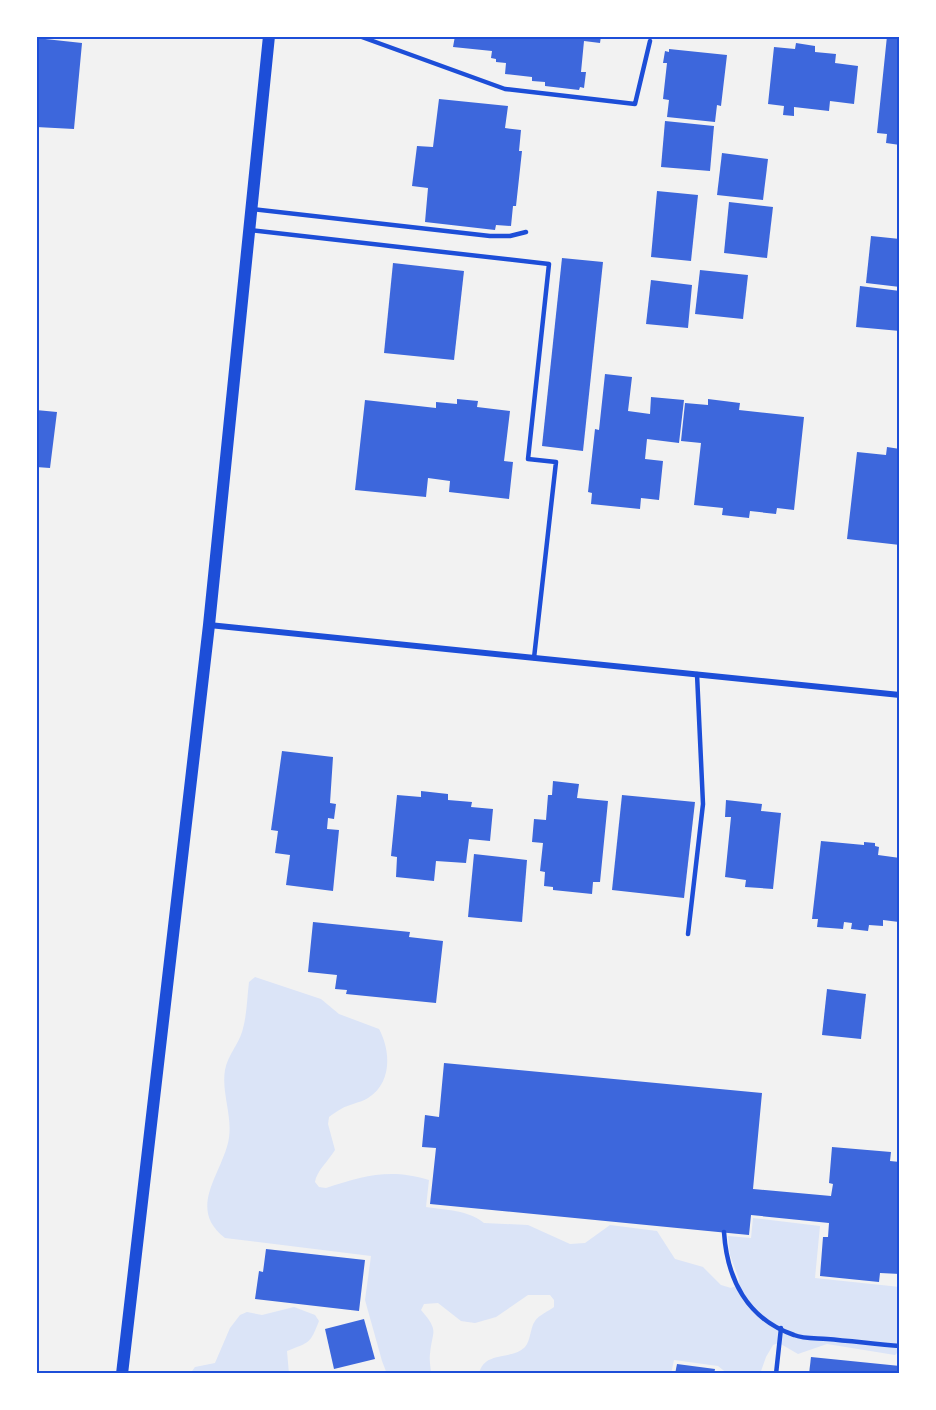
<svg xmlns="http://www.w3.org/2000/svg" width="936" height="1410" font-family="Mulish,sans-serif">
<rect width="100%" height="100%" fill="#f2f2f2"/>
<!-- green -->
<g fill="#dbe4f7">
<path d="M 255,977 L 321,999 L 339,1014 L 379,1029 C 391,1051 392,1083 368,1098 C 360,1103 349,1104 341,1109 C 337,1111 333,1114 329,1117 L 328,1124 L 335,1150 C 329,1160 316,1172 315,1182 L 319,1187 L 326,1188 C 364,1176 389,1168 429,1180 L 426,1207 C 445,1210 469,1210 484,1223 L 528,1225 L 570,1244 L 585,1243 L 610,1225 L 657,1231 L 675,1259 L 703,1267 L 721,1285 L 731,1288 L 738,1285 L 739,1279 L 730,1255 L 728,1236 L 751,1238 L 753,1218 L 820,1226 L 815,1278 L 900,1287 L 900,1350 L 895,1355 L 827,1344 L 798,1354 L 779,1343 L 773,1345 L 766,1357 L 760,1374 L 728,1374 L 718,1366 L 674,1360 L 671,1374 L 479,1374 C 484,1350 511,1361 525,1347 C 531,1340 530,1328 535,1321 C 539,1315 549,1311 554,1307 L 554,1300 L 550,1295 L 528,1295 L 496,1317 L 475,1323 L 461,1321 L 438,1303 L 424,1304 L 421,1310 C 440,1332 432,1330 430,1354 C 429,1361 431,1368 431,1374 L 387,1374 L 382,1361 L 365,1300 L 371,1256 L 225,1238 C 188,1209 219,1178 228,1143 C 234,1118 221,1094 225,1070 C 228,1055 238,1045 242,1032 C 247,1016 247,998 249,982 Z"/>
<path d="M 294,1307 L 315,1315 L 319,1321 C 310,1344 310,1342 287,1351 L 289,1374 L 190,1374 L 195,1367 L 215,1363 L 230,1328 L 240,1315 L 247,1312 L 262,1315 Z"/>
</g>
<!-- building -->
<g fill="#3d67dc">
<polygon points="455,36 601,36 600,43 584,41 581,72 586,72 584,88 580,87 579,90 545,86 545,82 532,81 532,77 505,74 506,63 496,62 496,59 491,58 492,51 453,47"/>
<polygon points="887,36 900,36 900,145 886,143 887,134 877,133"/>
<polygon points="36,38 82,43 74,129 36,127"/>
<polygon points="796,43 815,46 815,52 836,54 835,63 858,66 854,104 830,101 829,111 794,107 794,116 783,115 784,106 768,104 774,47 795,49"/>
<polygon points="669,49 727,55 721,106 717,105 715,122 667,117 669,100 663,99 667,63 663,63 665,51 669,52"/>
<polygon points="439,99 508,106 505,128 521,130 519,151 522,151 516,206 513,206 511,226 496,225 495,230 425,222 428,188 412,186 417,146 433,147"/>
<polygon points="665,121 714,126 710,171 661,167"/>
<polygon points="722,153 768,159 763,200 717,195"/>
<polygon points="657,191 698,195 691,261 651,257"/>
<polygon points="729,202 773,207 767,258 724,253"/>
<polygon points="871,236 900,239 900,287 866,283"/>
<polygon points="562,258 603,262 583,451 542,446"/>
<polygon points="393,263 464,271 454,360 384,353"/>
<polygon points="700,270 748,275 743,319 695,314"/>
<polygon points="651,280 692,285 688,328 646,324"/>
<polygon points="860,286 900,291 900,331 856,327"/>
<polygon points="605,374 632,377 628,411 650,414 651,397 684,400 679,443 647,439 645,459 663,461 659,500 641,498 640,509 591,504 592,493 588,492 595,429 599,430"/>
<polygon points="457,399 478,401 477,407 510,411 504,461 513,462 509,499 449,492 450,481 428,478 426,497 355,490 365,400 436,408 436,402 457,404"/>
<polygon points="708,399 740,403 739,410 804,417 794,510 777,508 776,514 750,511 749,518 722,515 723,508 694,505 701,443 681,441 685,403 708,405"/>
<polygon points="36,410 57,412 50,468 36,467"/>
<polygon points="887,447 900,449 900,545 847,539 857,452 886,455"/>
<polygon points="282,751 333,757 330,803 336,804 334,819 328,818 327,829 339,830 333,891 286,885 290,855 275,853 278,831 271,830"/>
<polygon points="553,781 579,784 577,798 608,801 600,882 593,882 592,894 553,890 553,887 544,886 545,872 540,871 543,843 532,842 534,819 546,820 548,795 552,795"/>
<polygon points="421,791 448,794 448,800 472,802 471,807 493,809 490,841 469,839 466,863 436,861 434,881 396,877 397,857 391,856 397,795 421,797"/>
<polygon points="622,795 695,802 684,898 612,890"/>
<polygon points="726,800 762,804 761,811 781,813 773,889 745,887 746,880 725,877 731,817 725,817"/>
<polygon points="821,841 864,845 864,842 875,843 875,846 879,847 878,855 900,858 899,922 883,920 883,926 869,925 868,931 851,929 852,923 844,922 843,929 817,927 818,919 812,919"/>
<polygon points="474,854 527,860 522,922 468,917"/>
<polygon points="313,922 410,932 409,937 443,941 436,1003 346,994 347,990 335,989 337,975 308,972"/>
<polygon points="827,989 866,994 861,1039 822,1035"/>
<polygon points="444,1063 762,1093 753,1189 831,1196 833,1184 829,1183 832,1147 891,1152 890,1161 900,1162 900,1274 880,1273 879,1282 820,1276 823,1237 828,1237 829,1223 751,1215 749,1235 430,1204 436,1148 422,1147 425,1115 439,1117"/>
<polygon points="266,1249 365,1260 359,1311 255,1299 259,1271 263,1272"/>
<polygon points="364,1319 375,1359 334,1369 325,1329"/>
<polygon points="811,1357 900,1366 899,1374 809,1374"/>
<polygon points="677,1364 715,1369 714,1374 675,1374"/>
</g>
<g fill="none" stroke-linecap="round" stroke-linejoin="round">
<!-- service -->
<g stroke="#1d4ed8" stroke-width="4.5">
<polyline points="359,36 505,89 635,104 650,41"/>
<polyline points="252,209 490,236 510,236 526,232"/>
<polyline points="250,230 549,264 528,459 556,462 534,658"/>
<polyline points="688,934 703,804 697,674"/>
<path d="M 724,1232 C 727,1279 747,1319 794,1335 C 804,1339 817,1338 827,1339 C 851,1341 876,1344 900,1346"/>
<polyline points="776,1374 781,1328"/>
</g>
<!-- minor -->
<polyline stroke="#1d4ed8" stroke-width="6" points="209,625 900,695"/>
<!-- secondary -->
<polyline stroke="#1d4ed8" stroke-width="12" points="122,1374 209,625 269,36"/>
</g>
<!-- border -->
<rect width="936" height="1410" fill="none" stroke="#ffffff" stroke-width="75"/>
<rect x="38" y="38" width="860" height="1334" fill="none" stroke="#1d4ed8" stroke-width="2"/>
</svg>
